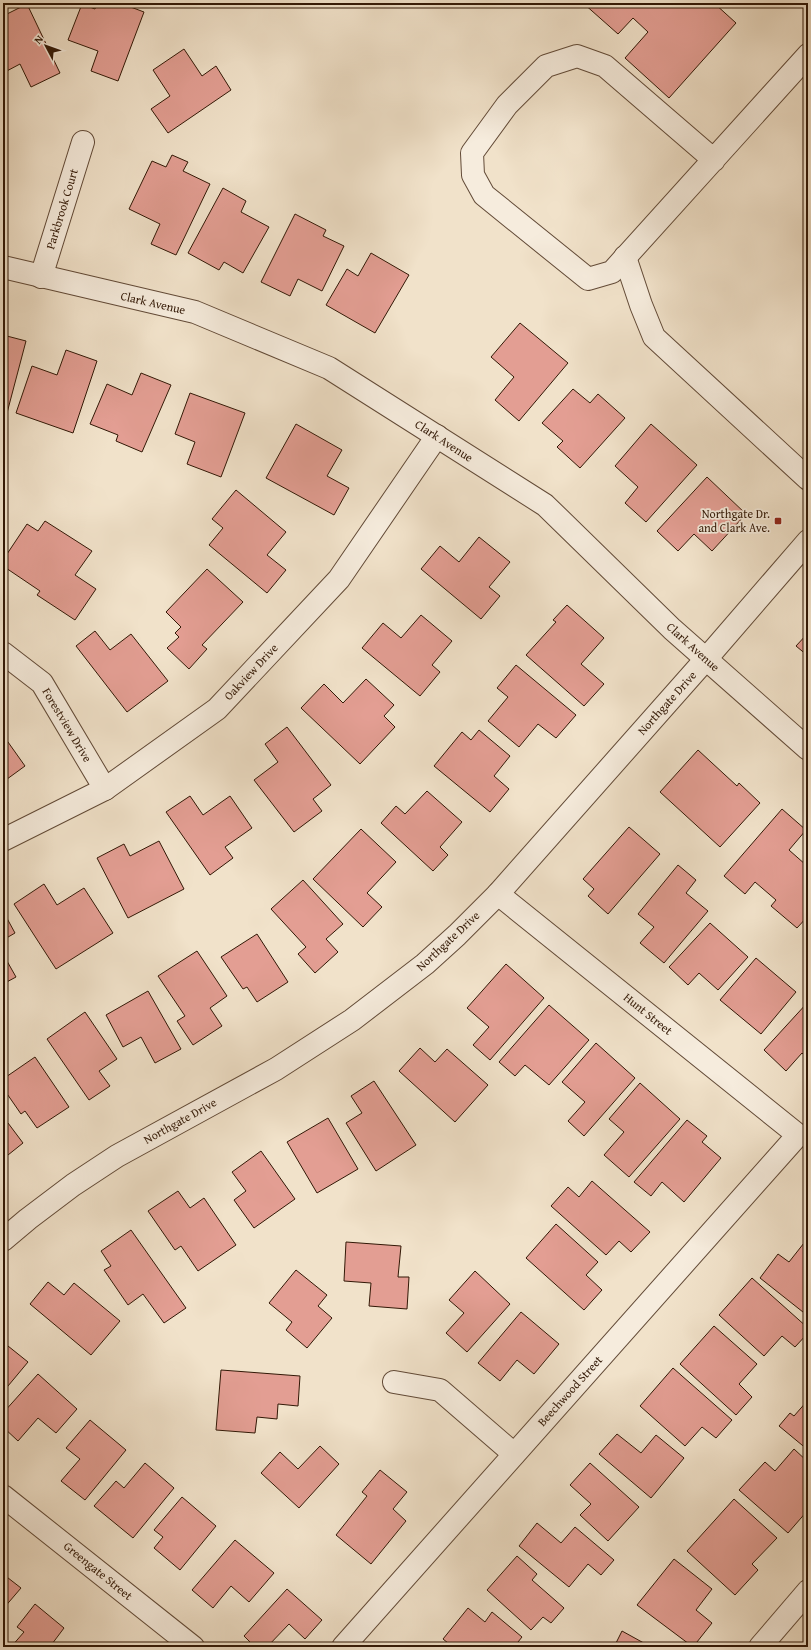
<svg xmlns="http://www.w3.org/2000/svg" width="811" height="1650" font-family="'Gentium Book Plus',serif">
<rect width="100%" height="100%" fill="#f1e2ca"/>
<filter id="stains"><feTurbulence type="fractalNoise" baseFrequency=".005" numOctaves="4"/><feColorMatrix values="0 0 0 0 .2 0 0 0 0 .09 0 0 0 0 .02 0 0 0 .5 -.17"/></filter>
<radialGradient id="worn" r=".72"><stop offset=".6" stop-color="#630" stop-opacity="0"/><stop offset="1" stop-color="#630" stop-opacity=".3"/></radialGradient>
<!-- building -->
<g fill="#e39e93" stroke="#321806">
<polygon points="97,3 120,3 144,12 118,81 91,71 98,51 68,40 82,4 95,9"/>
<polygon points="583,3 714,3 736,23 669,98 625,58 648,32 633,18 618,34"/>
<polygon points="27,4 60,73 31,87 20,64 3,73 3,30 6,28 3,21 3,16"/>
<polygon points="184,49 202,76 216,66 231,90 168,133 151,109 170,96 153,70"/>
<polygon points="172,155 188,162 183,171 210,184 176,255 151,244 160,224 129,209 152,161 166,167"/>
<polygon points="223,188 246,201 241,212 269,227 243,273 224,262 219,270 188,253"/>
<polygon points="295,214 326,230 323,236 344,246 322,291 298,279 290,296 261,282"/>
<polygon points="371,253 409,275 375,333 326,305 347,269 358,276"/>
<polygon points="520,323 568,363 519,421 495,400 514,377 491,357"/>
<polygon points="3,335 26,341 7,413 3,412"/>
<polygon points="66,350 97,361 73,433 16,413 32,366 57,375"/>
<polygon points="141,373 171,385 142,452 116,441 118,435 90,424 107,384 132,395"/>
<polygon points="573,389 590,403 598,394 625,418 580,468 557,447 563,441 542,423"/>
<polygon points="190,393 245,413 221,477 187,464 195,442 175,434"/>
<polygon points="296,424 342,450 327,476 349,488 334,515 266,478"/>
<polygon points="651,424 697,465 646,522 625,503 638,487 615,466"/>
<polygon points="707,477 746,514 712,551 694,534 678,551 657,531"/>
<polygon points="236,490 286,532 267,555 286,570 267,593 209,545 223,528 212,519"/>
<polygon points="45,521 92,551 75,575 96,589 75,620 37,595 40,591 3,566 3,560 27,524 38,531"/>
<polygon points="479,537 510,562 489,587 500,596 481,619 421,569 440,546 459,562"/>
<polygon points="207,569 243,602 202,645 207,649 189,669 167,648 179,637 175,633 181,627 166,612"/>
<polygon points="567,605 604,638 581,664 604,684 584,706 526,655 556,622 553,620"/>
<polygon points="421,615 452,641 432,665 440,672 420,696 362,648 383,623 401,638"/>
<polygon points="95,631 110,650 131,634 168,681 127,712 76,646"/>
<polygon points="808,633 808,656 796,646"/>
<polygon points="516,665 576,715 556,738 538,724 519,747 488,721 508,697 497,688"/>
<polygon points="366,679 394,705 384,716 395,727 360,764 301,708 324,684 343,703"/>
<polygon points="287,727 331,785 313,799 322,811 294,832 254,780 278,762 265,744"/>
<polygon points="479,730 510,756 494,776 509,789 490,812 434,766 462,732 471,740"/>
<polygon points="3,735 25,766 3,782"/>
<polygon points="698,750 737,786 739,783 760,803 720,847 660,792"/>
<polygon points="427,791 462,822 440,847 448,855 433,871 381,823 396,806 405,814"/>
<polygon points="190,796 203,815 230,796 252,828 225,847 233,858 210,875 166,812"/>
<polygon points="782,809 806,830 789,850 806,865 808,863 808,916 797,928 771,906 776,900 755,882 745,894 724,876"/>
<polygon points="629,827 660,854 608,914 588,896 594,889 583,879"/>
<polygon points="361,829 396,862 367,893 382,907 363,927 313,879"/>
<polygon points="159,841 184,889 128,918 97,858 124,844 130,856"/>
<polygon points="678,865 696,880 686,893 708,911 664,963 640,943 654,927 638,914"/>
<polygon points="303,880 343,924 326,939 338,952 315,973 298,954 306,947 271,909"/>
<polygon points="44,884 57,905 84,888 113,933 56,969 14,904"/>
<polygon points="3,911 15,933 3,940"/>
<polygon points="710,923 748,957 718,990 699,973 688,985 669,967"/>
<polygon points="257,934 288,982 257,1002 247,987 243,989 221,957"/>
<polygon points="197,951 227,996 210,1008 222,1026 193,1045 177,1021 185,1016 158,976"/>
<polygon points="3,954 16,977 3,984"/>
<polygon points="756,958 796,992 761,1034 720,1000"/>
<polygon points="506,964 544,998 490,1060 473,1045 489,1027 467,1008"/>
<polygon points="148,991 181,1049 155,1063 141,1037 123,1047 106,1015"/>
<polygon points="808,1002 808,1059 802,1053 786,1071 764,1050"/>
<polygon points="549,1005 589,1040 549,1085 525,1065 515,1076 499,1062"/>
<polygon points="85,1012 117,1059 99,1071 110,1086 89,1100 47,1039"/>
<polygon points="596,1043 635,1078 584,1136 568,1121 585,1102 562,1082"/>
<polygon points="420,1048 435,1062 447,1049 488,1085 455,1122 399,1071"/>
<polygon points="35,1057 69,1107 37,1128 25,1111 21,1114 3,1088 3,1079"/>
<polygon points="374,1081 416,1145 376,1171 346,1123 362,1113 351,1096"/>
<polygon points="640,1083 680,1119 629,1177 604,1155 624,1132 609,1119"/>
<polygon points="328,1118 358,1169 317,1193 287,1142"/>
<polygon points="687,1120 707,1136 702,1142 721,1158 684,1202 662,1182 651,1196 634,1182"/>
<polygon points="8,1123 23,1143 3,1159 3,1126"/>
<polygon points="261,1151 295,1199 254,1228 234,1200 246,1191 232,1172"/>
<polygon points="592,1181 650,1232 631,1252 619,1241 606,1255 551,1206 568,1187 579,1197"/>
<polygon points="178,1191 190,1208 204,1198 236,1245 198,1271 181,1246 175,1250 148,1211"/>
<polygon points="556,1224 598,1262 586,1275 602,1290 584,1310 526,1258"/>
<polygon points="131,1230 186,1308 164,1323 143,1294 128,1305 104,1270 111,1266 101,1251"/>
<polygon points="346,1242 401,1246 398,1277 409,1277 407,1309 369,1306 371,1283 344,1281"/>
<polygon points="804,1243 808,1247 808,1316 760,1278 778,1254 789,1262"/>
<polygon points="296,1270 327,1295 318,1306 332,1318 307,1348 286,1330 292,1322 269,1303"/>
<polygon points="475,1271 510,1304 467,1352 446,1333 464,1313 449,1300"/>
<polygon points="752,1278 808,1328 808,1333 795,1347 782,1336 764,1356 719,1315"/>
<polygon points="48,1282 64,1295 74,1283 120,1321 91,1355 30,1304"/>
<polygon points="521,1312 559,1344 534,1374 517,1360 500,1381 478,1363"/>
<polygon points="714,1326 757,1364 739,1384 752,1397 736,1415 680,1364"/>
<polygon points="3,1342 28,1362 3,1392"/>
<polygon points="673,1368 732,1420 716,1438 702,1427 685,1446 640,1406"/>
<polygon points="221,1370 300,1376 298,1406 278,1404 277,1419 257,1417 255,1433 216,1430"/>
<polygon points="38,1374 77,1409 56,1433 38,1418 18,1441 3,1427 3,1413"/>
<polygon points="808,1400 808,1450 779,1426 790,1413 794,1416"/>
<polygon points="90,1420 126,1450 85,1500 61,1481 80,1459 66,1448"/>
<polygon points="617,1434 641,1453 656,1435 684,1458 651,1498 599,1454"/>
<polygon points="320,1446 339,1464 299,1508 261,1473 280,1452 298,1469"/>
<polygon points="794,1449 808,1462 808,1510 788,1533 739,1490 765,1462 775,1471"/>
<polygon points="145,1463 174,1488 133,1538 94,1506 116,1481 124,1488"/>
<polygon points="590,1463 639,1507 608,1541 580,1515 591,1504 570,1485"/>
<polygon points="380,1470 407,1492 393,1509 406,1521 371,1564 336,1535 367,1496 362,1492"/>
<polygon points="182,1497 216,1526 180,1570 154,1548 163,1537 154,1530"/>
<polygon points="734,1499 777,1538 752,1564 758,1570 735,1595 687,1551"/>
<polygon points="537,1523 561,1543 575,1527 614,1560 601,1575 588,1564 569,1587 519,1546"/>
<polygon points="235,1540 274,1573 249,1602 231,1586 213,1608 192,1590"/>
<polygon points="517,1556 537,1574 532,1580 564,1608 551,1623 543,1617 531,1630 487,1590"/>
<polygon points="674,1559 712,1589 696,1610 712,1623 693,1647 637,1605"/>
<polygon points="3,1574 21,1588 3,1609"/>
<polygon points="287,1589 322,1620 305,1639 289,1624 267,1647 255,1647 244,1636"/>
<polygon points="35,1604 64,1628 52,1644 56,1647 11,1647 24,1632 17,1627"/>
<polygon points="468,1608 485,1622 492,1612 522,1637 514,1647 453,1647 443,1639"/>
<polygon points="622,1631 651,1647 614,1647"/>
</g>
<g fill="none" stroke-linecap="round" stroke-linejoin="round">
<defs>
<g id="minor">
<polyline points="714,160 605,66 577,56 546,66 507,105 472,153 473,175 484,195 588,279 612,272 808,55"/>
<polyline points="625,257 641,305 654,337 808,479"/>
<polyline points="3,267 195,312 329,368 545,505 672,629 808,749"/>
<polyline points="41,277 83,142"/>
<polyline points="3,653 42,683 105,789"/>
<polyline points="3,840 105,789 217,709 339,579 437,436"/>
<polyline points="3,1240 28,1219 73,1185 117,1156 276,1069 352,1020 425,964 457,935 498,894 706,659 808,541"/>
<polyline points="394,1382 440,1390 514,1454"/>
<polyline points="3,1496 193,1647"/>
<polyline points="343,1647 798,1135 498,894"/>
<polyline points="760,1647 808,1591"/>
</g>
</defs>
<!-- minor casing -->
<use href="#minor" stroke="#624a37" stroke-width="24"/>
<!-- minor -->
<use href="#minor" stroke="#f6ecdd" stroke-width="22"/>
</g>
<!-- markers -->
<rect fill="#8f2418" stroke="#f6ecdd" stroke-width="1.5" x="774" y="517" width="8" height="8" rx="2"/>
<g text-anchor="middle" stroke-width="3.5" stroke-linejoin="round" paint-order="stroke">
<!-- street labels -->
<g font-size="12" fill="#321806" stroke="#f6ecdd">
<text transform="translate(62 209) rotate(-73)" y="4">Parkbrook Court</text>
<text transform="translate(153 303) rotate(13)" y="4">Clark Avenue</text>
<text transform="translate(444 441) rotate(33)" y="4">Clark Avenue</text>
<text transform="translate(693 647) rotate(42)" y="4">Clark Avenue</text>
<text transform="translate(251 672) rotate(-47)" y="4">Oakview Drive</text>
<text transform="translate(667 703) rotate(-48)" y="4">Northgate Drive</text>
<text transform="translate(67 725) rotate(59)" y="4">Forestview Drive</text>
<text transform="translate(448 941) rotate(-43)" y="4">Northgate Drive</text>
<text transform="translate(648 1014) rotate(39)" y="4">Hunt Street</text>
<text transform="translate(180 1121) rotate(-29)" y="4">Northgate Drive</text>
<text transform="translate(570 1391) rotate(-48)" y="4">Beechwood Street</text>
<text transform="translate(98 1571) rotate(39)" y="4">Greengate Street</text>
</g>
<!-- poi labels -->
<g font-size="12" fill="#321806" stroke="#f6ecdd" text-anchor="end">
<text x="770" y="518">Northgate Dr.<tspan x="770" dy="14">and Clark Ave.</tspan></text>
</g>
</g>
<!-- margin -->
<rect width="811" height="1650" fill="none" stroke="#f1e2ca" stroke-width="16"/>
<rect x="4" y="4" width="803" height="1642" fill="none" stroke="#321806" stroke-width="2"/>
<rect x="8" y="8" width="795" height="1634" fill="none" stroke="#321806"/>
<!-- north arrow -->
<g transform="translate(46 46) rotate(311)" stroke="#f6ecdd" stroke-width="3" paint-order="stroke">
<path d="M0-3L7 15L0 10L-7 15Z" fill="#321806"/>
<text y="-6" font-size="11" font-weight="bold" text-anchor="middle" fill="#321806">N</text>
</g>
<rect width="100%" height="100%" filter="url(#stains)"/>
<rect width="100%" height="100%" fill="url(#worn)"/>
</svg>
